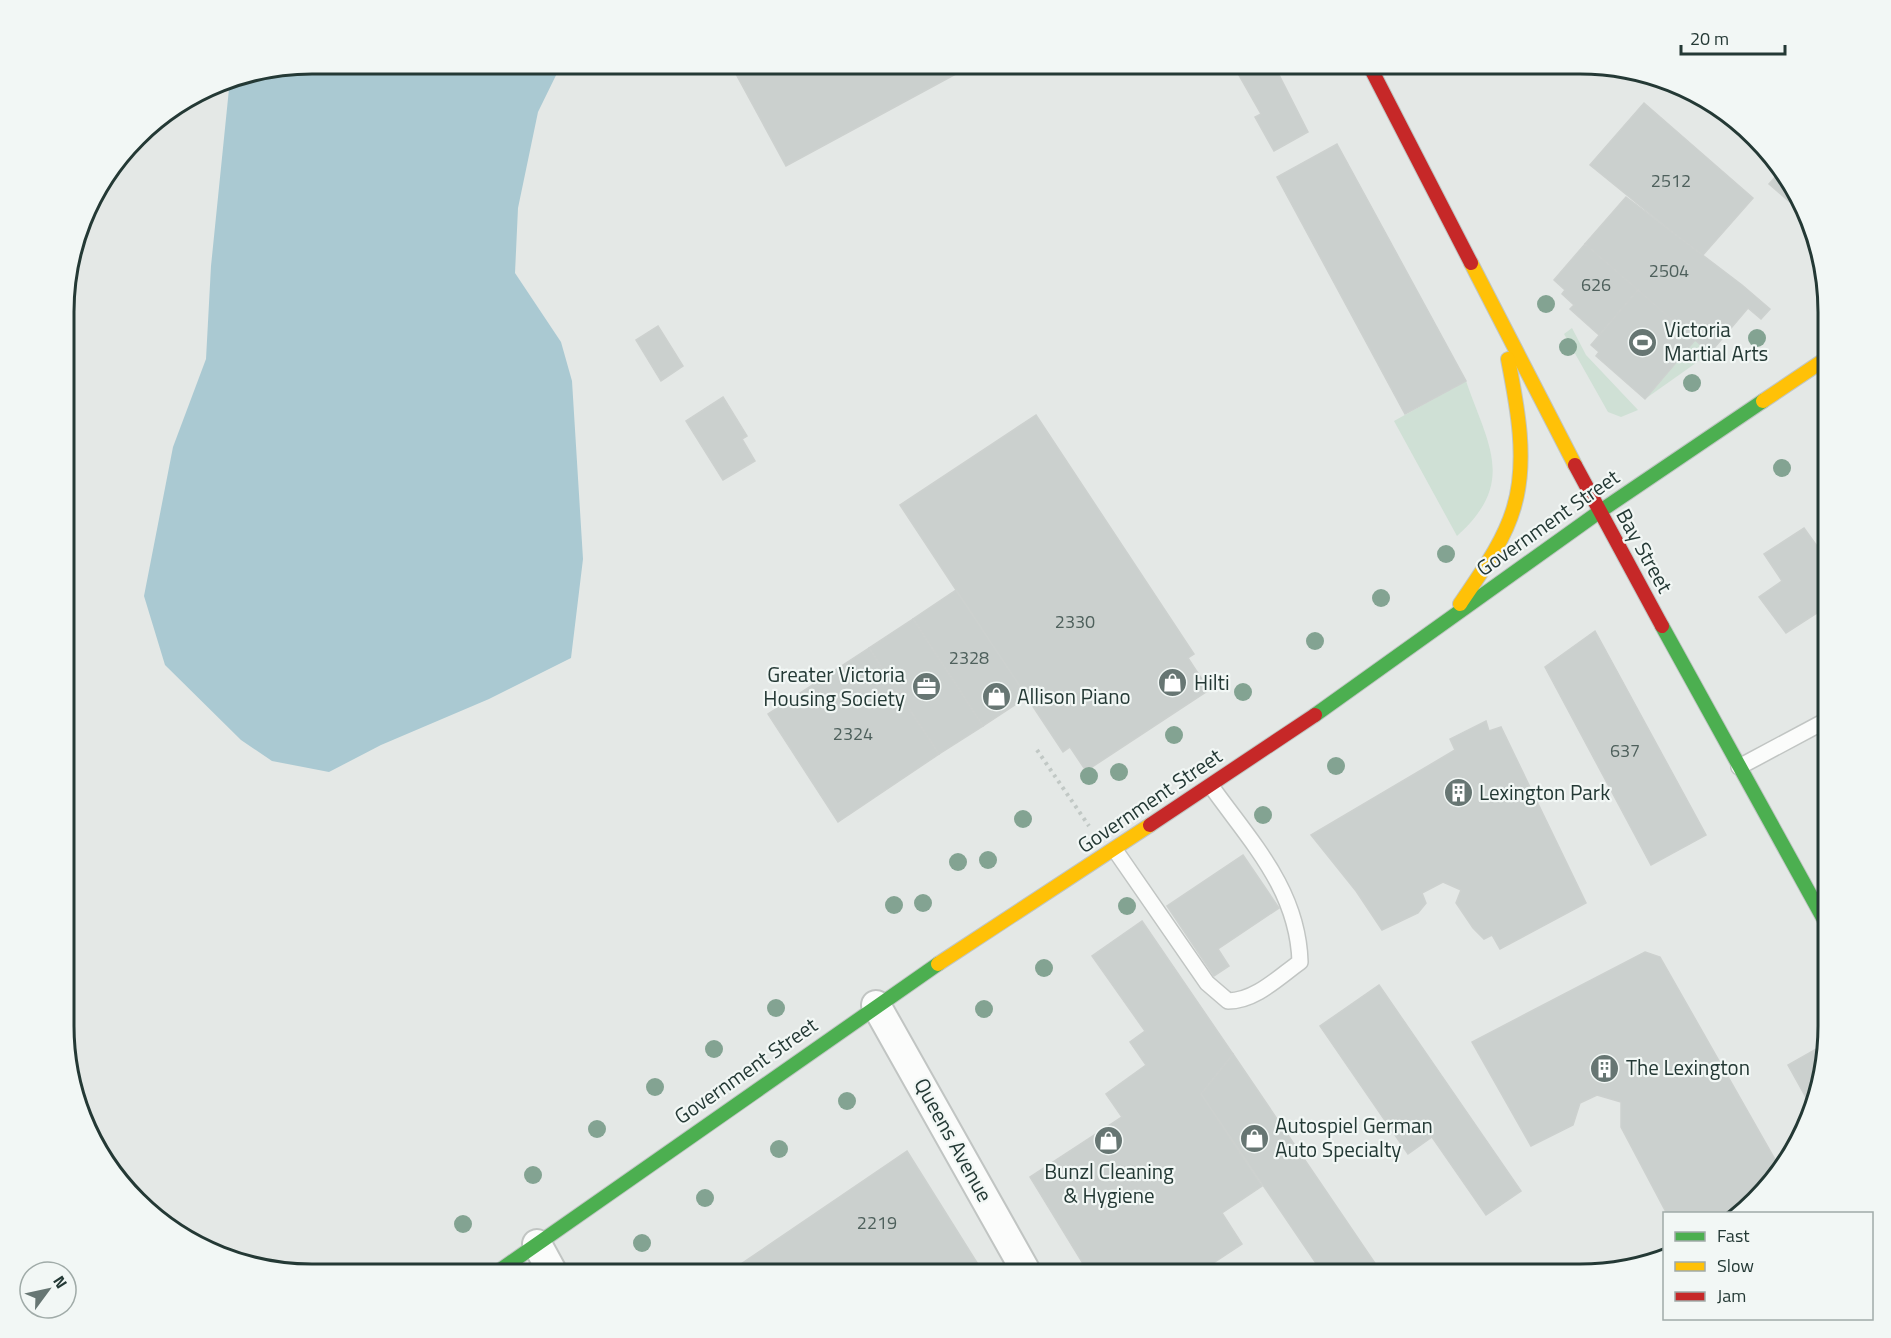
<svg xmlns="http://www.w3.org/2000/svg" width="1891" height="1338" font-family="'Titillium Web',sans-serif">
<rect width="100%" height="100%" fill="#e4e8e6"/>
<!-- green -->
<g fill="#cfe0d5">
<polygon points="1572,328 1586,355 1638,410 1621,417 1608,412 1564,334"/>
<polygon points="1695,340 1710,353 1645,399"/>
<path d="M 1466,381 C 1488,445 1517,482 1457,536 L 1394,421 Z"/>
</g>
<!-- water -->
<polygon fill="#aac9d2" points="312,63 562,63 538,112 518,208 515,273 561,342 572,381 583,559 571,658 489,699 381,745 329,772 272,761 241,740 165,665 144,596 173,447 206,359 211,266 230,79"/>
<!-- building -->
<g fill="#cbd0ce" stroke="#cdd1cf" stroke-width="1.5">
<polygon points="730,63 976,63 786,166"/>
<polygon points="1232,63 1273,63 1308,132 1274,151 1255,117 1261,114"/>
<polygon points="1644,103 1753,198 1702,256 1590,165"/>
<polygon points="1337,144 1466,381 1405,414 1277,177"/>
<polygon points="1779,173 1802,201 1806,216 1769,184"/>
<polygon points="1626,197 1742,285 1770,309 1761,319 1748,308 1710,353 1585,244"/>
<polygon points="1585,244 1638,290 1599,335 1570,309 1574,305 1562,294 1565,290 1554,280"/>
<polygon points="1638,290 1695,340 1645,399 1596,356 1599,352 1591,345"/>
<polygon points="658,326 683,366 661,381 636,340"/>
<polygon points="723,397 747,436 742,439 755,461 723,480 686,421"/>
<polygon points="1036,415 1194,654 1188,658 1209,690 1086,771 1070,747 1063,752 900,505"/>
<polygon points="1804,528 1827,560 1827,616 1823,609 1786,633 1759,597 1782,581 1764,554"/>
<polygon points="956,590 1027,697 983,726 913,619"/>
<polygon points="913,619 983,726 939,754 869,648"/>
<polygon points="1595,631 1706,835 1651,865 1545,667"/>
<polygon points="869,648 939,754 838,822 768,714"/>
<polygon points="1486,721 1489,731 1501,727 1586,903 1500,949 1492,935 1484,939 1473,928 1456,903 1461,890 1443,882 1422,893 1426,903 1418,913 1382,930 1356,891 1311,835 1455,750 1450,739"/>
<polygon points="1243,855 1279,908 1218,949 1229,966 1214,976 1167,906"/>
<polygon points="1142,921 1233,1054 1201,1094 1262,1186 1222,1213 1242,1244 1195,1275 1090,1275 1030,1177 1122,1117 1106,1094 1146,1065 1130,1042 1145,1031 1092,956"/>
<polygon points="1645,952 1660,957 1781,1170 1777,1177 1733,1214 1667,1214 1621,1127 1621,1102 1597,1095 1580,1103 1573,1125 1531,1146 1472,1042"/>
<polygon points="1379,985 1521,1191 1486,1215 1432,1137 1408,1154 1320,1026"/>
<polygon points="1827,1043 1815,1107 1813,1110 1788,1065"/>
<polygon points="1233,1054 1383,1275 1324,1275 1201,1094"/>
<polygon points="907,1151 981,1269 973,1275 748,1275 741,1264"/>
</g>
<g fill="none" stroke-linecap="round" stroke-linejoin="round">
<defs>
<g id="lane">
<polyline points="1739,767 1827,720"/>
<path d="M 1115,850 L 1207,983 L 1228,1001 C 1255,1001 1279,977 1300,962 C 1298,890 1251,842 1211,786"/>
</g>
<g id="street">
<polyline points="876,1005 1028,1275"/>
<polyline points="537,1244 554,1275"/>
</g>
<g id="fast">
<polyline points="1662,626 1827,925"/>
<polyline points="1315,715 1599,512 1763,401"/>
<polyline points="493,1275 938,964"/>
</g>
<g id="slow">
<polyline points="1471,263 1575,465"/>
<polyline points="1763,401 1827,358"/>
<path d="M 1460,604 C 1480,574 1504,542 1514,507 C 1528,460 1517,405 1508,359"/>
<polyline points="938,964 1150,825"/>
</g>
<g id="jam">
<polyline points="1368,63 1471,263"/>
<polyline points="1575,465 1662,626"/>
<polyline points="1150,825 1315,715"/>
</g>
</defs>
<!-- lane casing -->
<use href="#lane" stroke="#c1c5c3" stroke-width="18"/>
<!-- street casing -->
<use href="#street" stroke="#c1c5c3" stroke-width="32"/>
<!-- fast casing -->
<use href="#fast" stroke="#c0c6c4" stroke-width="16"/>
<!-- slow casing -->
<use href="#slow" stroke="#c0c6c4" stroke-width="16"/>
<!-- jam casing -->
<use href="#jam" stroke="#c0c6c4" stroke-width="16"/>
<!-- path -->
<polyline stroke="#c1c8c5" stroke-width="4" stroke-dasharray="3 4.5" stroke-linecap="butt" points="1037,750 1089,826"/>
<!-- lane -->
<use href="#lane" stroke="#fbfcfb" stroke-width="15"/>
<!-- street -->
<use href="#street" stroke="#fbfcfb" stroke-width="28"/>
<!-- fast -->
<use href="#fast" stroke="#4caf50" stroke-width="14"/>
<!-- slow -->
<use href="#slow" stroke="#ffc107" stroke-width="14"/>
<!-- jam -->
<use href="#jam" stroke="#c62828" stroke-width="14"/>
</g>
<!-- trees -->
<g fill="#83a392">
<circle cx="1546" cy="304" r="9"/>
<circle cx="1757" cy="338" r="9"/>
<circle cx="1568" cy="347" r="9"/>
<circle cx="1692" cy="383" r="9"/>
<circle cx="1782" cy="468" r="9"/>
<circle cx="1446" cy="554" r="9"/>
<circle cx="1381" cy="598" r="9"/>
<circle cx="1315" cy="641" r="9"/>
<circle cx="1243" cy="692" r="9"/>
<circle cx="1174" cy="735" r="9"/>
<circle cx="1336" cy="766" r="9"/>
<circle cx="1119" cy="772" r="9"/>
<circle cx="1089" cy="776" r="9"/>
<circle cx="1263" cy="815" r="9"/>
<circle cx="1023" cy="819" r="9"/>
<circle cx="988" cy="860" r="9"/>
<circle cx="958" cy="862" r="9"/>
<circle cx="923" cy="903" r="9"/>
<circle cx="894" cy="905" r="9"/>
<circle cx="1127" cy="906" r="9"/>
<circle cx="1044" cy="968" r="9"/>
<circle cx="776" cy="1008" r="9"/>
<circle cx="984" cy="1009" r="9"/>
<circle cx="714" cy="1049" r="9"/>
<circle cx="655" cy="1087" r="9"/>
<circle cx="847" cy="1101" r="9"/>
<circle cx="597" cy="1129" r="9"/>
<circle cx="779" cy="1149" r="9"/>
<circle cx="533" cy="1175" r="9"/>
<circle cx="705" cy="1198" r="9"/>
<circle cx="463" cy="1224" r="9"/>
<circle cx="642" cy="1243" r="9"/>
</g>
<!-- icons -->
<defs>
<symbol id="stadium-disc" viewBox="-11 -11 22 22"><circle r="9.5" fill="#677673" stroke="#f2f7f5"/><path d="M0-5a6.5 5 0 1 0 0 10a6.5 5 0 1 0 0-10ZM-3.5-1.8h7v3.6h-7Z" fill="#fff"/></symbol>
<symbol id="shop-disc" viewBox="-11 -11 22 22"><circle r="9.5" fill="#677673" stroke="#f2f7f5"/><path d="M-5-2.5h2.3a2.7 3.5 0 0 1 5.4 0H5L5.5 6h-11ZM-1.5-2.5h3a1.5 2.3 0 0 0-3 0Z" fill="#fff"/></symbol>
<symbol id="office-disc" viewBox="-11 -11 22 22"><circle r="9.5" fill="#677673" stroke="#f2f7f5"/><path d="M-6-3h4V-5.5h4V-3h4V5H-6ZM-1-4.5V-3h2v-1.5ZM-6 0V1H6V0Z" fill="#fff"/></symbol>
<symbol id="building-disc" viewBox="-11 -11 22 22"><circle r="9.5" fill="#677673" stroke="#f2f7f5"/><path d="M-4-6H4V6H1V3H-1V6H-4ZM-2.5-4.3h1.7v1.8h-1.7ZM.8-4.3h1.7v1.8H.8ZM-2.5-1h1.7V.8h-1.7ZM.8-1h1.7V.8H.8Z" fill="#fff"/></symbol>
</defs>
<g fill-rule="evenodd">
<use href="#stadium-disc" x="1626" y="326" width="33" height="33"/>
<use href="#shop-disc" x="1156" y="666" width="33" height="33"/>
<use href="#office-disc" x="910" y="670" width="33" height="33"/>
<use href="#shop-disc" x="980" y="680" width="33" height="33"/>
<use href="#building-disc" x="1442" y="776" width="33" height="33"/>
<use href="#building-disc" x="1588" y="1052" width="33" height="33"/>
<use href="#shop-disc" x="1238" y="1122" width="33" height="33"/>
<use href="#shop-disc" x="1092" y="1124" width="33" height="33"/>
</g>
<g text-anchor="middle" stroke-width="4.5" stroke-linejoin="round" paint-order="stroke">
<!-- number labels -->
<g font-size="18" fill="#4e605c">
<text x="1671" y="187">2512</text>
<text x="1669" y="277">2504</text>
<text x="1596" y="291">626</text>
<text x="1075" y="628">2330</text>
<text x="969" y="664">2328</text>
<text x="853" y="740">2324</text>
<text x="1625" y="757">637</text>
<text x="877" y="1229">2219</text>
</g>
<!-- poi labels -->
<g font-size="21" fill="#243935" stroke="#f2f7f5" text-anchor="start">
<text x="1664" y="337">Victoria<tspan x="1664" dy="24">Martial Arts</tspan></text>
<text x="905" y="682" text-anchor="end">Greater Victoria<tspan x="905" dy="24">Housing Society</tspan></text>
<text x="1194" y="690">Hilti</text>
<text x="1017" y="704">Allison Piano</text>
<text x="1479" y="800">Lexington Park</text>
<text x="1626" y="1075">The Lexington</text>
<text x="1275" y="1133">Autospiel German<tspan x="1275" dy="24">Auto Specialty</tspan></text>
<text x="1109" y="1179" text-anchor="middle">Bunzl Cleaning<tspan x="1109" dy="24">&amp; Hygiene</tspan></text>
</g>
<!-- street labels -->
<g font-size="21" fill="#243935" stroke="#f2f7f5">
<text transform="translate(1548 523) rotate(-35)" y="7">Government Street</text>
<text transform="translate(1644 551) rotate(61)" y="7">Bay Street</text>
<text transform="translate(1150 801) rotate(-34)" y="7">Government Street</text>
<text transform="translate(746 1071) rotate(-35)" y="7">Government Street</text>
<text transform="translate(953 1140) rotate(61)" y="7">Queens Avenue</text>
</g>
</g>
<!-- crop -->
<path d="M0 0H1891V1338H0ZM312 74H1580A238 238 0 0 1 1818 312V1026A238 238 0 0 1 1580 1264H312A238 238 0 0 1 74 1026V312A238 238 0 0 1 312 74Z" fill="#f2f7f5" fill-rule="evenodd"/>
<path fill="none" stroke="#243935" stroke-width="3" d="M312 74H1580A238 238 0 0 1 1818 312V1026A238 238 0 0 1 1580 1264H312A238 238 0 0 1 74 1026V312A238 238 0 0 1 312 74Z"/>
<!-- legend -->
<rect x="1663" y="1212" width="210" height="108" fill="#f2f7f5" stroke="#a0aba8" stroke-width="1.5"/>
<rect x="1675" y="1232" width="30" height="9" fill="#4caf50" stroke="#a0aba8" stroke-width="1.5"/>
<text x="1717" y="1242" font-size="18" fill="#243935">Fast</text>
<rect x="1675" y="1262" width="30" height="9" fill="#ffc107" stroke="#a0aba8" stroke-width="1.5"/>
<text x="1717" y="1272" font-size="18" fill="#243935">Slow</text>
<rect x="1675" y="1292" width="30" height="9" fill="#c62828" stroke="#a0aba8" stroke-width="1.5"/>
<text x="1717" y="1302" font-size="18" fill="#243935">Jam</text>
<!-- north arrow -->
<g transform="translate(48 1290) rotate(57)"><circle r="28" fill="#f2f7f5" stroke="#a0aba8" stroke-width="1.5"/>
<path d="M0-4.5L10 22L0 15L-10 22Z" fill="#677673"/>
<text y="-9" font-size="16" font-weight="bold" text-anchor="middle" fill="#243935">N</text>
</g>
<!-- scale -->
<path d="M1681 45v9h104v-9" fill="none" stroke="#243935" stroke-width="3"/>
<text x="1690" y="45" font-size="18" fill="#243935" stroke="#f2f7f5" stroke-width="4.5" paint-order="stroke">20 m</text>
</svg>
